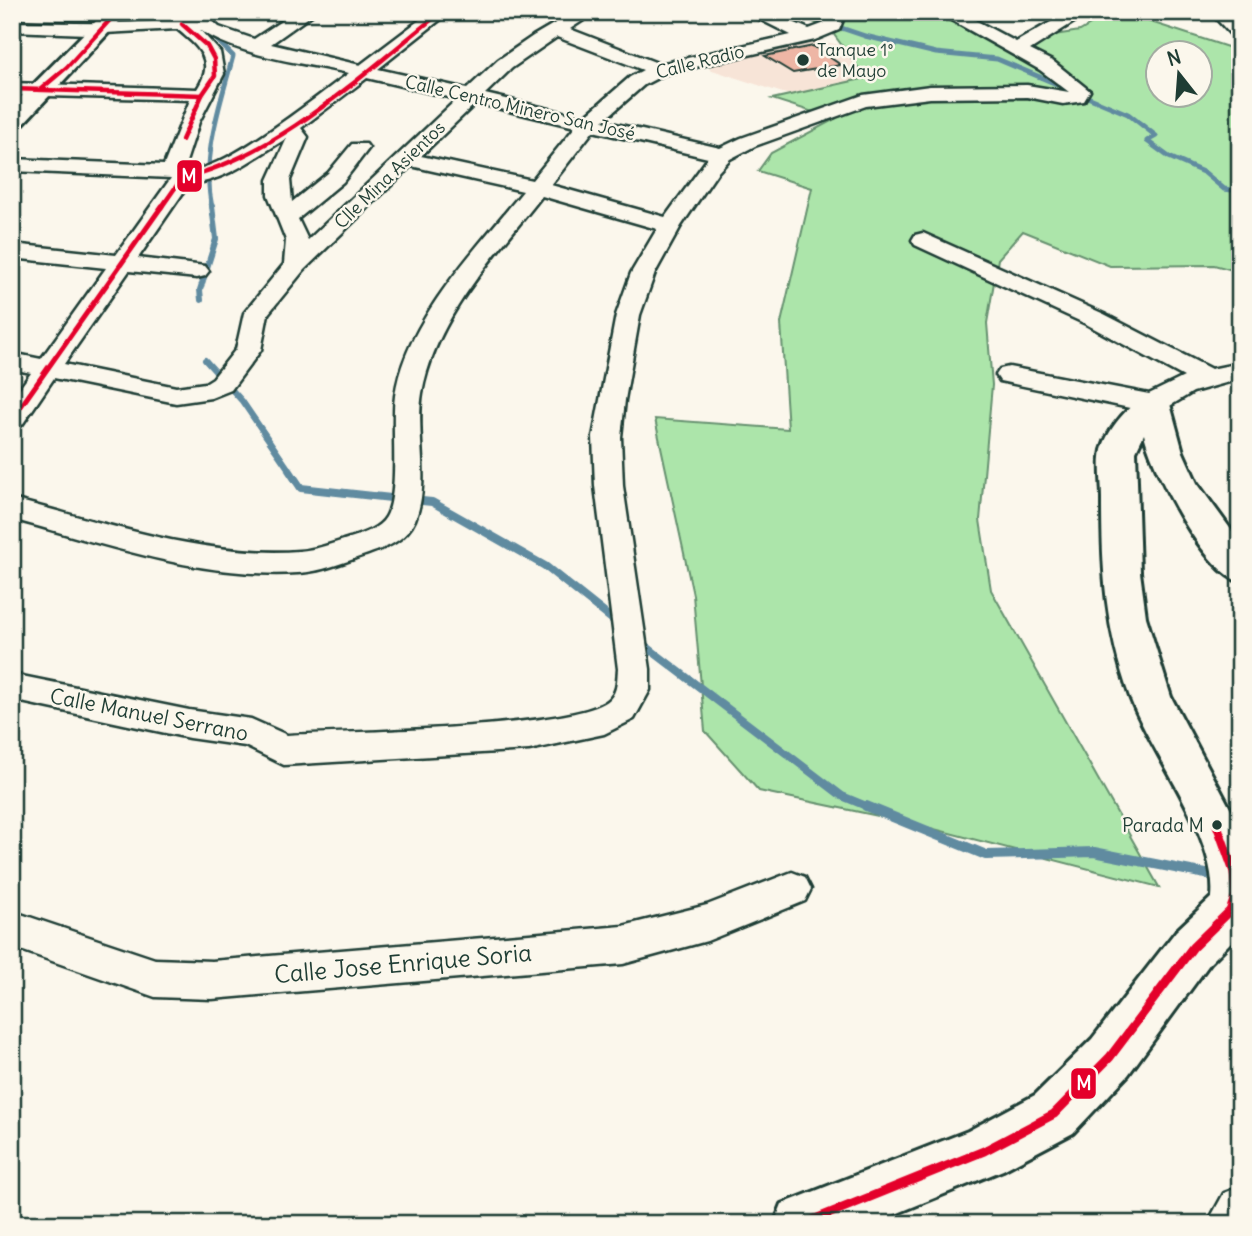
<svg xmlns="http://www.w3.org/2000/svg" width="1252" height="1236" font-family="Delius,sans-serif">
<rect width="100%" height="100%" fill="#fbf7ec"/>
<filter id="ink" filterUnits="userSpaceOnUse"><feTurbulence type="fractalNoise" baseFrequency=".0143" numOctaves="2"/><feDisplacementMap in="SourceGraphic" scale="14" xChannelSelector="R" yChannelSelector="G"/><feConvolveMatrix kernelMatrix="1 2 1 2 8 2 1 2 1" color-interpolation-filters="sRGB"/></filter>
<g filter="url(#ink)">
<!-- built -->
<polygon fill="#f7e4d7" points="810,40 841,45 867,78 789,95 709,69 715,62"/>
<!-- green -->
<path fill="#ace5aa" stroke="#66916f" stroke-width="2" fill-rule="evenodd" d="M 788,12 L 930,12 L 1009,42 L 1080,31 L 1112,12 L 1120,12 L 1240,51 L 1240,272 L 1214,265 L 1110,266 L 1023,231 L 998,259 L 987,323 L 992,385 L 980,520 L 991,590 L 1159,887 L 907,822 L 759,791 L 705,731 L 693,595 L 655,419 L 788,429 L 781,323 L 812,188 L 758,171 L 771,153 L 835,119 L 772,99 L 866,78 L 829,28 ZM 1158,52 L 1200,52 L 1200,94 L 1158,94 Z"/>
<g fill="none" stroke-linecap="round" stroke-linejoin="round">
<!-- stream-far3 -->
<g stroke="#608ba0" stroke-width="5">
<polyline points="794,12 865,36 936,53 997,59 1128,114 1156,136 1147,141 1169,157 1205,173 1224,189 1240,191"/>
<path d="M 209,32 L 233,56 C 220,105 201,157 212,208"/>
</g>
<!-- stream-far2 -->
<g stroke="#608ba0" stroke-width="6">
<polyline points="201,300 200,290 216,239 212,206"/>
<polyline points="205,360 242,401 290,471"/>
</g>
<!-- stream-far1 -->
<g stroke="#608ba0" stroke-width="8">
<polyline points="289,470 301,488 400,499"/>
<polyline points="412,500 432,502 545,566 618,624"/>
<polyline points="639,641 842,796 871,808"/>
</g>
<!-- stream -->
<polyline stroke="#608ba0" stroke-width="10" points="866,806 986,855 1094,852 1221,877"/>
</g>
<!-- building -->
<polygon fill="#eeb6a5" stroke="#1f3d34" stroke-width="2" points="813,46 841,65 793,73 765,56"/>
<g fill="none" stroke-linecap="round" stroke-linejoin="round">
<defs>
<g id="minor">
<path d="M 185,12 L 203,12 L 219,27 L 254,39 L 295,12 L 316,12 L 271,44 L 360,65 L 430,12 L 450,12 L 378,69 L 467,89 L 498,60 L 533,36 L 574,12 L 596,12 L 570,29 L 660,64 L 791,35 L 745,12 L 769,12 L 809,29 L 825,23 L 815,12 C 827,12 836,10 843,20 L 839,30 L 815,40 L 665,74 L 644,85 L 603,121 L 720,148 L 741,138 L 863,95 L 930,86 L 1027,85 L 1069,92 L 1040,70 L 937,12 L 960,12 L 1016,42 L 1068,12 L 1090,12 L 1030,50 L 1054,62 L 1090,91 L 1084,101 L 1063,104 L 1027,97 L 930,98 L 866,106 L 755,146 L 730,159 L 717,173 L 681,226 L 655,273 L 640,315 L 625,400 L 621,437 L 623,486 L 650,669 L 650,690 L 634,719 L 604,734 L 529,750 L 284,765 L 245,746 L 189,738 L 12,700 L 12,674 L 189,710 L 251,719 L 287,735 C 341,732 581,729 610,699 C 618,691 617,679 618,669 L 595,486 L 593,437 L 616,315 L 631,273 L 657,229 L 542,196 C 496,255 436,316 422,393 C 415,432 431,483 415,520 C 406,541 385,548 365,555 C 344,562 321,572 298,573 C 201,579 104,544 12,519 L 12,499 C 103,522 204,558 299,551 C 316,550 334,543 350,538 C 362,534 379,529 386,517 C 400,493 391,426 395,396 C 405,321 477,248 523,191 L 411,166 L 304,270 L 268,314 L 261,350 L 231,390 L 211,398 L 176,403 L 54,378 L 22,425 L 12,428 L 12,399 L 31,373 L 12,369 L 12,353 L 41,359 L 106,268 L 12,258 L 12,244 L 116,255 L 171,178 L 12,171 L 12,159 L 164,165 L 190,100 L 12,95 L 12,83 L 197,89 C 216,61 199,47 177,29 L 87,34 L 12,31 L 12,21 C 71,23 130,26 188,17 ZM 200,30 C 238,56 304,63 349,73 C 315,98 227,169 188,171 L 185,165 L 199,122 L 224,74 L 220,52 ZM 557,37 L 643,70 L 630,77 L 584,117 L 485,94 L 512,68 ZM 367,78 L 457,99 L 308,240 L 298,219 L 343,182 L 369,148 L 366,144 L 352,144 L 328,173 L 292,202 L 290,180 L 308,137 L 301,128 ZM 476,103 L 575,127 L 532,180 L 421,156 ZM 593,131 L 708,158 L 665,217 L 551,185 ZM 287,138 L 268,180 L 268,195 L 286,240 L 284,264 L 244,313 L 236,349 L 213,378 L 205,383 L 176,387 L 64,364 L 129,271 L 197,278 L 205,276 L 209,271 L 205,266 L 138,258 L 189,184 C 225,182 257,156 287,138 Z"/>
<polygon points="1210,12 1229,12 1240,23 1240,39 1234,38"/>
<polygon points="923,233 1104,314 1211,369 1240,363 1240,379 1193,392 1163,410 1154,413 1000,381 996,375 1000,369 1009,367 1149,394 1184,377 1086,324 915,245 912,240 915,235"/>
<polygon points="792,872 805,877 811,889 805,901 707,941 623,964 212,999 155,997 12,947 12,911 155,959 212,961 623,926 707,905"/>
<polygon points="1240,1187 1240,1224 1207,1224 1224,1193"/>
</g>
<g id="tertiary">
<polygon points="105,12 128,12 21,126 12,128 12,106"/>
<path d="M 1154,394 L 1165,397 L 1170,404 L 1183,452 L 1197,483 L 1240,542 L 1240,582 C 1203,570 1153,471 1144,434 L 1136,451 L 1140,572 L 1146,617 L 1171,697 L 1240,827 L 1240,933 L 1210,963 L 1128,1075 L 1073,1133 L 1003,1170 L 871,1224 L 774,1224 L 782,1204 L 968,1131 L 1035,1095 L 1092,1039 L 1176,931 L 1212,897 C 1218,837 1151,754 1130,697 C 1105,629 1102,570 1102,498 C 1102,483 1099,465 1102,450 C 1108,428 1132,399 1154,394 Z"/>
</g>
</defs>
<!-- minor casing -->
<use href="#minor" stroke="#1f3d34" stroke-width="5"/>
<!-- tertiary casing -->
<use href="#tertiary" stroke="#1f3d34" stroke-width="6"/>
<!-- minor -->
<use href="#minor" fill="#fbf7ec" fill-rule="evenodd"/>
<!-- tertiary -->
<use href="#tertiary" fill="#fbf7ec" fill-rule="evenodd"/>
<defs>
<g id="bus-1-far2">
<polyline points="182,24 207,46 214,59 215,76 202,95 182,140"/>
<polyline points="12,89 202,95"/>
<polyline points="41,89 67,67 117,12"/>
<path d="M 161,208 L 182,178 C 278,156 365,72 441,12"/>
</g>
<polyline id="bus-1-far1" points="12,419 162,206"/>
<polyline id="bus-1" points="803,1224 984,1151 1054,1114 1110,1057 1193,947 1230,911 1236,895 1234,872 1217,825"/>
</defs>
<!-- bus-1-far2 casing -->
<use href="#bus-1-far2" stroke="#fbf7ec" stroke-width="8"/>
<!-- bus-1-far1 casing -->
<use href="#bus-1-far1" stroke="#fbf7ec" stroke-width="10"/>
<!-- bus-1 casing -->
<use href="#bus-1" stroke="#fbf7ec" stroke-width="14"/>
<!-- bus-1-far2 -->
<use href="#bus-1-far2" stroke="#e4002b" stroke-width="4.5"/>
<!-- bus-1-far1 -->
<use href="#bus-1-far1" stroke="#e4002b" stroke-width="5"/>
<!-- bus-1 -->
<use href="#bus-1" stroke="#e4002b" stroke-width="9"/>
</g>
</g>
<!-- markers -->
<g fill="#1f3d34" stroke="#fbf7ec" stroke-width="2.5">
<circle cx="803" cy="60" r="7"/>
<circle cx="1217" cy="825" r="6"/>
</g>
<g text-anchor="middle" stroke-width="5" stroke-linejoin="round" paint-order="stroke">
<!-- far-poi labels -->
<g font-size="18" fill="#1f3d34" stroke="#fbf7ec" text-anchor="start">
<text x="817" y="56">Tanque 1°<tspan x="817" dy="21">de Mayo</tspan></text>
</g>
<!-- far-street labels -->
<g font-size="18" fill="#1f3d34" stroke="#fbf7ec">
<text transform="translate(700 62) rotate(-14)" y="6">Calle Radio</text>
<text transform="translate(520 108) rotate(13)" y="6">Calle Centro Minero San José</text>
<text transform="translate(390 175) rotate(-44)" y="6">Clle Mina Asientos</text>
</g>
<!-- bus labels -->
<g font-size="19" fill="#1f3d34" stroke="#fbf7ec" text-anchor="end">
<text x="1204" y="832">Parada M</text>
</g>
<!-- street labels -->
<g font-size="21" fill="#1f3d34" stroke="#fbf7ec">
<text transform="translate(149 715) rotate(11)" y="7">Calle Manuel Serrano</text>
</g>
<!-- near-street labels -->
<g font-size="24" fill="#1f3d34" stroke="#fbf7ec">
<text transform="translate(403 964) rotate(-5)" y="8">Calle Jose Enrique Soria</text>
</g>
</g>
<g stroke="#fbf7ec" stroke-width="2.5">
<rect x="176" y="159" width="27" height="34" rx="7" fill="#e4002b"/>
<rect x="1070" y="1067" width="27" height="33" rx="7" fill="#e4002b"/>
</g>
<g font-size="19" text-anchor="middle" font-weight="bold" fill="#fff">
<text x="189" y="183">M</text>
<text x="1084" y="1090">M</text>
</g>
<!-- margin -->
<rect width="1252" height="1236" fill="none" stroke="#fbf7ec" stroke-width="42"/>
<rect x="21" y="21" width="1210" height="1194" fill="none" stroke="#1f3d34" stroke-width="2.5" filter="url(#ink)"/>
<!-- north arrow -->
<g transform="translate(1179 74) rotate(343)"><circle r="33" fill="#fbf7ec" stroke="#a3ada2" stroke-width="2"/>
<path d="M0-5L12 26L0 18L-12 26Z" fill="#1f3d34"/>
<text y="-10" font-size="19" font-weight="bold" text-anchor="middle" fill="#1f3d34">N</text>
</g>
</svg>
